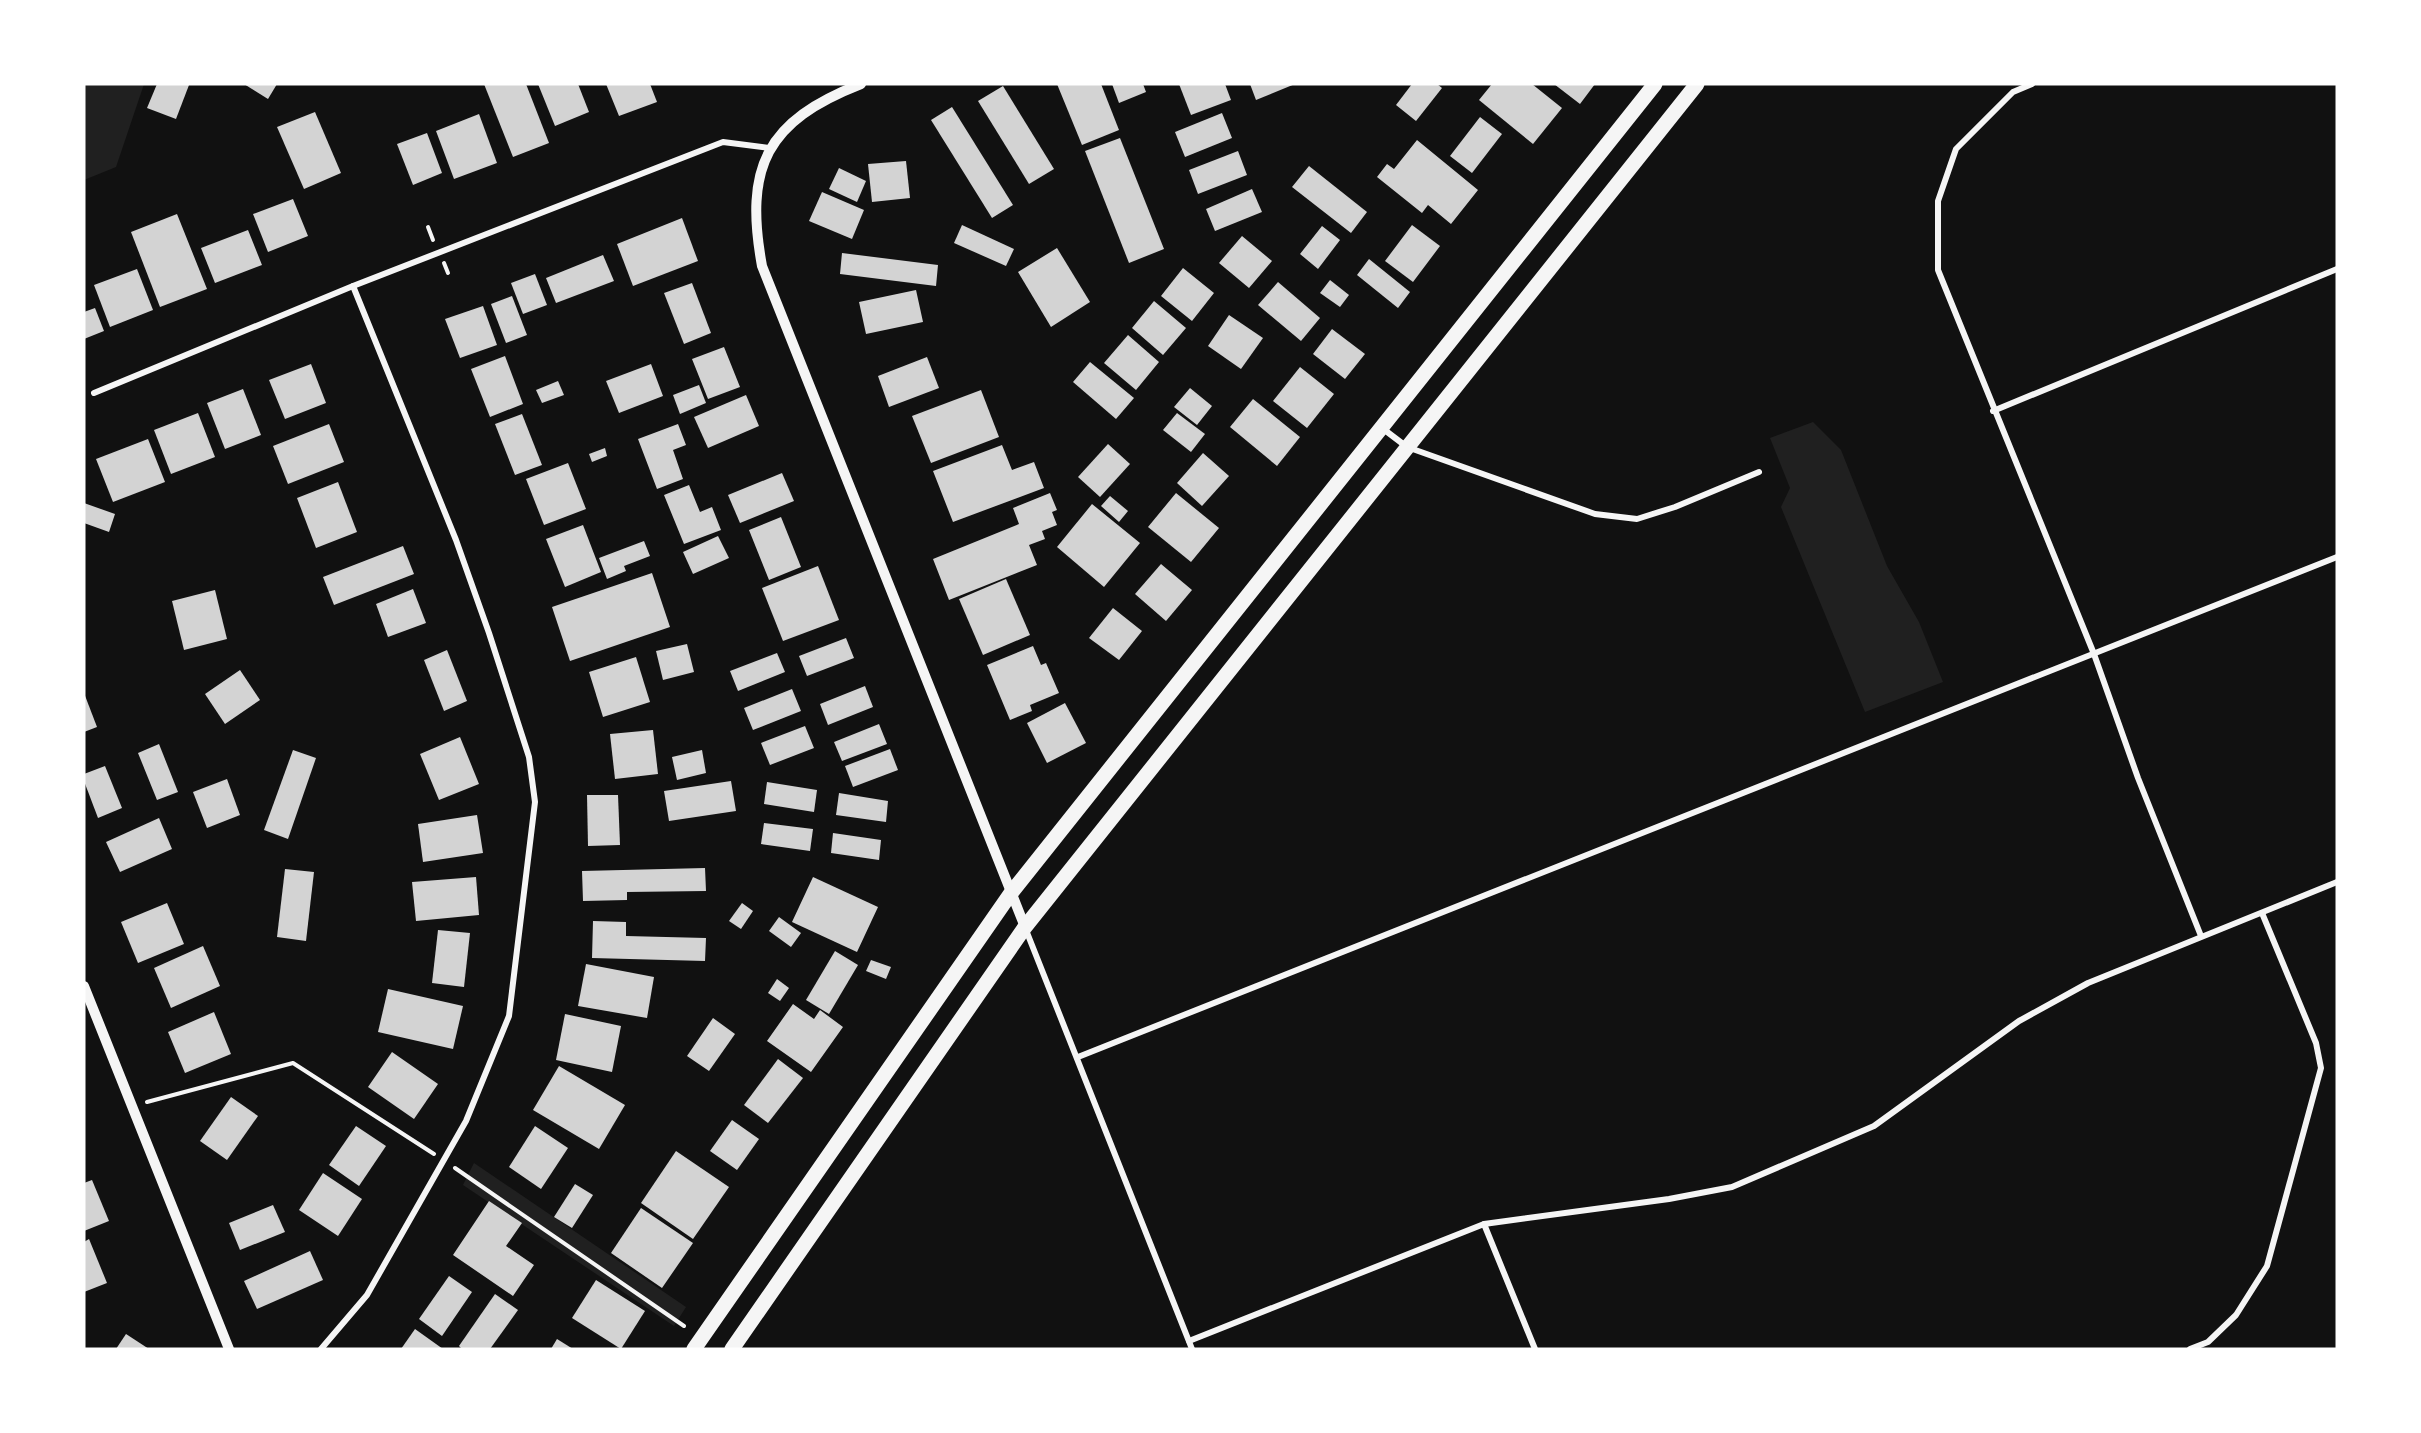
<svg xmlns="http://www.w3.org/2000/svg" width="2421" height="1433" font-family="Lato,sans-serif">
<rect width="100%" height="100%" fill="#111"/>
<!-- green -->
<g fill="#202020">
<polygon points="84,84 144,84 116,167 84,180"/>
<polygon points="1813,422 1841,450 1887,566 1919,622 1943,682 1865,712 1781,507 1790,488 1770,438"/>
<polygon points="474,1163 686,1307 674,1326 463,1185"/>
</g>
<!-- building -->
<g fill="#d3d3d3">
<polygon points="157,84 189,85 176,119 147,108"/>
<polygon points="244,84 277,84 268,99"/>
<polygon points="484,84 526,84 549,143 513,157"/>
<polygon points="538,84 578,84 589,112 555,126"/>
<polygon points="606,84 650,84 657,102 619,116"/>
<polygon points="1057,84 1101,84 1119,130 1082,145"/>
<polygon points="1112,84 1143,84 1146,92 1119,103"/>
<polygon points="1179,84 1225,84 1231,100 1191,115"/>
<polygon points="1250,84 1295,84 1256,100"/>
<polygon points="1412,84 1437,84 1442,88 1416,121 1396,105"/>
<polygon points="1492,84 1532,84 1562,108 1533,144 1479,100"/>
<polygon points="1554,84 1595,84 1580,104"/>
<polygon points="1003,86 1054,169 1029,184 978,101"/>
<polygon points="952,107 1013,205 992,218 931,120"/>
<polygon points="315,112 341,173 304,189 277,127"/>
<polygon points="1222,113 1232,138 1185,157 1175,132"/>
<polygon points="479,114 497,163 454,179 436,131"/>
<polygon points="1480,117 1502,134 1472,173 1450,156"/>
<polygon points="427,133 442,173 413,185 397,144"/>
<polygon points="1120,138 1164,249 1129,263 1085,151"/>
<polygon points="1417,140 1478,190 1451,224 1428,205 1422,213 1377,177 1387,164 1394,169"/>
<polygon points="1238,151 1247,175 1198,194 1189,170"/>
<polygon points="906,161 910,198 872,202 868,164"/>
<polygon points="1309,166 1367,212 1351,233 1292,187"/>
<polygon points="839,168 866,181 857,202 829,189"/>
<polygon points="1252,189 1262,212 1215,231 1206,209"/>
<polygon points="822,192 864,210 852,239 809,221"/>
<polygon points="293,199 308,236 268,252 253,214"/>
<polygon points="177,214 207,289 160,307 131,232"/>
<polygon points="682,218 698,261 633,286 617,244"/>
<polygon points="962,225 1014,249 1006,266 954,243"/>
<polygon points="1412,225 1440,246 1413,282 1385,261"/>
<polygon points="1322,226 1340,240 1318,269 1300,254"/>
<polygon points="248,230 262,265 215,283 201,248"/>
<polygon points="1242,236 1272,261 1249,288 1219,263"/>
<polygon points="1057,248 1090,302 1051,327 1018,272"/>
<polygon points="842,253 938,265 936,286 840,274"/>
<polygon points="603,255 614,281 556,303 546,278"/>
<polygon points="1369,259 1410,292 1398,308 1357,275"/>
<polygon points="1183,268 1214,293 1192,321 1161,296"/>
<polygon points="137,269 153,310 110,327 94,285"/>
<polygon points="535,274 547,305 523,314 511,283"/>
<polygon points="1330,280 1349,295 1340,307 1320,293"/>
<polygon points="1278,282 1320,318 1301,341 1258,305"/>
<polygon points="692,283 711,333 684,344 664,293"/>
<polygon points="916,290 923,322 866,334 859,302"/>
<polygon points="512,296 527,335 506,343 491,304"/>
<polygon points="1154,301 1186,328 1163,355 1132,328"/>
<polygon points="483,306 497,345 460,358 445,319"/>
<polygon points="95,308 104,331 84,339 84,312"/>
<polygon points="1229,315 1263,338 1241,369 1208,346"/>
<polygon points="1332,329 1365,354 1345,379 1313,354"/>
<polygon points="1128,335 1159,362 1136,390 1104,363"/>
<polygon points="724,347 740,387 708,399 692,359"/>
<polygon points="505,356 523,404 490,417 471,369"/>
<polygon points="927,357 939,388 889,407 878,376"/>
<polygon points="1090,362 1134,398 1116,419 1073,382"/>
<polygon points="311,364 326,403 285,419 269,380"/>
<polygon points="651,364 663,396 619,413 606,381"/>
<polygon points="1300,367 1334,394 1307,428 1273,401"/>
<polygon points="558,381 564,395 542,403 536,390"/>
<polygon points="699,385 706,403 680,414 673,395"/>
<polygon points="1190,388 1212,406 1197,425 1174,407"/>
<polygon points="243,389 261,435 225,449 207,403"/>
<polygon points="981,390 999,437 931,463 912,416"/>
<polygon points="746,395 759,426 708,448 694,417"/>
<polygon points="1253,399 1300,437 1277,466 1230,427"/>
<polygon points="198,413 215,457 171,474 154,430"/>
<polygon points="1177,413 1205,434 1191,452 1163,430"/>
<polygon points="522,414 542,465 515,475 495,424"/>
<polygon points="329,424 344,462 288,484 273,446"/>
<polygon points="678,424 686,445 673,450 683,479 657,489 638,439"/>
<polygon points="148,439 165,482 113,502 96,459"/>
<polygon points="1108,444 1130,464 1100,497 1078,477"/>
<polygon points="1002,445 1012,470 1034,462 1044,488 953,522 933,471"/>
<polygon points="605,448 607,456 592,462 589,454"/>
<polygon points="1203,453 1229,476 1202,506 1177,483"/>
<polygon points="568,463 586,509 544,525 526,479"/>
<polygon points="782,473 794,501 740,523 728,495"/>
<polygon points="338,482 357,532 316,548 297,498"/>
<polygon points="689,485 700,512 712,507 721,530 684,544 664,495"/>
<polygon points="1050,493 1057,510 1052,512 1057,525 1042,531 1045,539 1029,545 1037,565 949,600 933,559 1019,524 1013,508"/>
<polygon points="1176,493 1219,528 1191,562 1148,527"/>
<polygon points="1110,496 1128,511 1119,522 1101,506"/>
<polygon points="84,503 115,514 109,532 84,523"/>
<polygon points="1092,504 1140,543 1104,587 1057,547"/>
<polygon points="781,517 801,567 769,580 749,530"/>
<polygon points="583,525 601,572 565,587 546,539"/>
<polygon points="718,536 729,558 693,574 683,552"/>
<polygon points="644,541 650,556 624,566 626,571 607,579 599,558"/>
<polygon points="403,546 414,574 334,605 323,577"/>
<polygon points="1161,564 1192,590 1166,621 1135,594"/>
<polygon points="818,566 839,620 783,641 762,588"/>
<polygon points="652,573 670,627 570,661 552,607"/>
<polygon points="1006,579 1030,635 983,655 959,599"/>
<polygon points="413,589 426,623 388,637 376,604"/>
<polygon points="215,590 227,639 184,650 172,601"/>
<polygon points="1113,608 1142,631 1119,660 1089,638"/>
<polygon points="846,638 854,658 807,676 799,656"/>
<polygon points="687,644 694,672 663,680 656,651"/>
<polygon points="1033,646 1041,665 1046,663 1059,693 1030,705 1032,711 1010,720 987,665"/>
<polygon points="447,650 467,701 444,711 424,660"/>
<polygon points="777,653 785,672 738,691 730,671"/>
<polygon points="636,657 650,702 603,717 589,672"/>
<polygon points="240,670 260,700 225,724 205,694"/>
<polygon points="865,686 873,707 828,725 820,704"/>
<polygon points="792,689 801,711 753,730 744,708"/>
<polygon points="84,693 97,727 84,732"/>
<polygon points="1065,703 1086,743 1047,763 1027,723"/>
<polygon points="879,724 887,744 842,761 834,742"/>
<polygon points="805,726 814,748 770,765 761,743"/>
<polygon points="653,730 658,774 615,779 610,734"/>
<polygon points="460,737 479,784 439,800 420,754"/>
<polygon points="159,744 178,792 157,800 138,753"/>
<polygon points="890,749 898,770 853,787 845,766"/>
<polygon points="293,750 316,758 288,839 264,830"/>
<polygon points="702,750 706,773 677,780 672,757"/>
<polygon points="105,766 122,808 98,818 84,781 84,774"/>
<polygon points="227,779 240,815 207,828 193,792"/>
<polygon points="731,781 736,811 669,821 664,791"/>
<polygon points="767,782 817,790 814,812 764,804"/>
<polygon points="839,793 888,801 886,822 836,815"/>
<polygon points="587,795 618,795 620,845 588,846"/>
<polygon points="477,815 483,853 423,862 418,824"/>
<polygon points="159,818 172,849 120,872 106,842"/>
<polygon points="764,823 813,829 810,851 761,844"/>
<polygon points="833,833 881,840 879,860 831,853"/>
<polygon points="705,868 706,891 627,892 627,900 583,901 582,871"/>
<polygon points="285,869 314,872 306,941 277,937"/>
<polygon points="476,877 479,915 416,921 412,882"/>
<polygon points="813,877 878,907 857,952 792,922"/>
<polygon points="167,903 184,944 138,963 121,922"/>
<polygon points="742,903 753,911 741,929 729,921"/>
<polygon points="779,917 801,933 791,947 769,931"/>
<polygon points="593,921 626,922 626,936 706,938 705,961 592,958"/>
<polygon points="438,930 470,933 464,987 432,983"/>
<polygon points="203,946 220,986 171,1008 154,968"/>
<polygon points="835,951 858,965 829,1014 806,1000"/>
<polygon points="871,960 891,967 886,979 866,971"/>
<polygon points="586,964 654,977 647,1018 578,1006"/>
<polygon points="777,979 789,988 780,1001 768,993"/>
<polygon points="388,989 463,1006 453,1049 378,1032"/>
<polygon points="793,1004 814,1019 820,1010 843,1027 811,1072 767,1041"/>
<polygon points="214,1012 231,1054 185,1073 168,1032"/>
<polygon points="565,1014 621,1026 612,1072 556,1060"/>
<polygon points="713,1018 735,1034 709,1071 687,1056"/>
<polygon points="392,1052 438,1084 414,1119 368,1087"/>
<polygon points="778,1059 803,1078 768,1123 744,1105"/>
<polygon points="559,1066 625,1105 599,1149 533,1110"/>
<polygon points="231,1097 258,1116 227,1160 200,1141"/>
<polygon points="732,1120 759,1139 737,1170 710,1151"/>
<polygon points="356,1126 386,1146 359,1186 329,1165"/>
<polygon points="535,1126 568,1148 541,1189 509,1167"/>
<polygon points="676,1151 729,1187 693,1239 641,1203"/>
<polygon points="323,1173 362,1199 338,1236 299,1210"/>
<polygon points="92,1180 109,1221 84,1231 84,1183"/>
<polygon points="575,1184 593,1195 572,1228 554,1217"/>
<polygon points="489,1201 522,1223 506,1246 534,1265 513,1296 453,1255"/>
<polygon points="273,1205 285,1232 240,1250 229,1223"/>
<polygon points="641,1208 693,1243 662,1288 611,1253"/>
<polygon points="89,1239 107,1283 84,1292 84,1242"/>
<polygon points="310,1251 323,1280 257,1309 244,1281"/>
<polygon points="449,1276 472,1292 442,1336 419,1319"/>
<polygon points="596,1280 645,1311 621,1349 572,1318"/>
<polygon points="495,1294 518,1310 490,1349 462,1349 459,1346"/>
<polygon points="415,1329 443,1349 401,1349"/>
<polygon points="126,1334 149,1349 116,1349"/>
<polygon points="557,1339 573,1349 551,1349"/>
</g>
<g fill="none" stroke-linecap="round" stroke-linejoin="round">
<!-- path -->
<g stroke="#f5f5f5" stroke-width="4">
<polyline points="428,227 433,240"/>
<polyline points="444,263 448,273"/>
<polyline points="147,1102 293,1063 434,1154"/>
<polyline points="455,1168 684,1326"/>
</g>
<!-- minor -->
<g stroke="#f5f5f5" stroke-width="6">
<polyline points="2032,84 2013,92 1956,149 1938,201 1938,270 2094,654 2138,778 2201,936"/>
<polyline points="94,393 353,286 723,142 769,148"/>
<polyline points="1993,411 2337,269"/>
<polyline points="1382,428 1407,447 1595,514 1637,519 1675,507 1759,472"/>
<polyline points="1026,930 1192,1349"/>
<polyline points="1078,1057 2337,557"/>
<polyline points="1484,1224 1535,1349"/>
<polyline points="1189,1341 1484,1224 1669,1199 1732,1187 1874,1126 2019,1021 2088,983 2337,882"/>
<polyline points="321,1349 367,1295 466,1121 509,1016 535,802 529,757 489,633 456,540 353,286"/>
<polyline points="2190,1349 2208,1342 2236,1315 2267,1266 2321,1068 2316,1043 2262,913"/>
</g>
<!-- tertiary -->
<g stroke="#f5f5f5" stroke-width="10">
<path d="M 861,84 C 766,121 744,167 762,266 L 1025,927"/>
<polyline points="84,986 229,1349"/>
</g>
<!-- primary -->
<g stroke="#f5f5f5" stroke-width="15">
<polyline points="694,1349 1011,893 1655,84"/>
<polyline points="732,1349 1025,927 1697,84"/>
</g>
</g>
<!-- border -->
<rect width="2421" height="1433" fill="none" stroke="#ffffff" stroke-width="171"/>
</svg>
